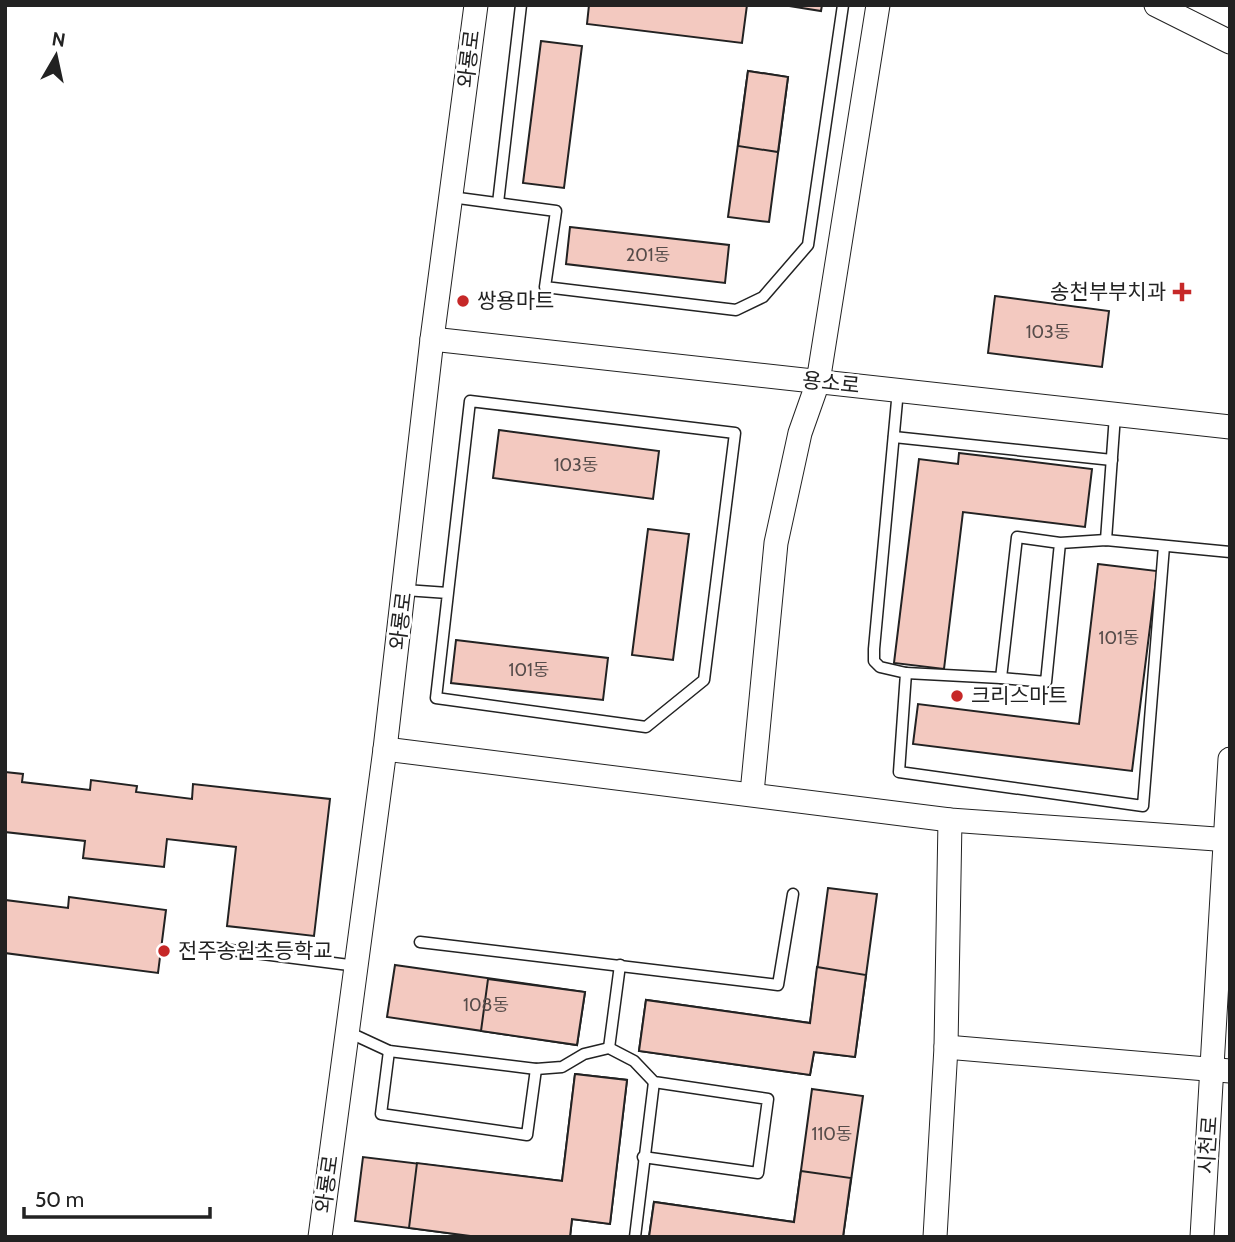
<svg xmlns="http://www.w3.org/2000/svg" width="1235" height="1242" font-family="Cabin,'Noto Sans KR',sans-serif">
<rect width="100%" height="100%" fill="#fff"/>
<!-- building -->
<g fill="#f3c9c0" stroke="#222" stroke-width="2">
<polygon points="589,5 747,5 742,43 587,24"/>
<polygon points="783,5 822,5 821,11"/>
<polygon points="541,41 582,46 564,188 523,183"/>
<polygon points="748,71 788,77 769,222 728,217"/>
<polygon points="748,71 788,77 778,152 738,146"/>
<polygon points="570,227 729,245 725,283 566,264"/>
<polygon points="995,296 1109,311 1102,367 988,353"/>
<polygon points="499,430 659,451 653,499 493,478"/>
<polygon points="959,453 1092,469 1085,527 963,512 944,669 894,663 919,459 958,464"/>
<polygon points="648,529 689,534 673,660 632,655"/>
<polygon points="1098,564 1157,571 1132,771 913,744 918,704 1079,724"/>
<polygon points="456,640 608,658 603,700 451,683"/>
<polygon points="5,772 23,774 22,782 90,790 91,780 137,786 136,792 192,799 193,784 330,799 314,936 227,926 236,847 167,839 164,867 83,858 85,841 5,832"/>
<polygon points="828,888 877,894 855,1057 814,1052 810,1075 639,1051 646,1000 810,1023"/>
<polygon points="69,897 166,910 158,973 5,953 5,900 68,908"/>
<polygon points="395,965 585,992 577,1045 387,1017"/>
<polygon points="817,967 866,975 855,1057 814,1052 810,1075 639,1051 646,1000 810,1023"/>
<polygon points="488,979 585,992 577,1045 481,1031"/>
<polygon points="575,1074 627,1080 610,1224 572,1219 570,1237 478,1237 355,1221 363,1157 562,1181"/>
<polygon points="575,1074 627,1080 610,1224 572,1219 570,1237 478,1237 409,1228 417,1163 562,1181"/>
<polygon points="812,1089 863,1096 843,1237 649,1237 654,1202 794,1222"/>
<polygon points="801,1171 851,1178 843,1237 649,1237 654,1202 794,1222"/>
</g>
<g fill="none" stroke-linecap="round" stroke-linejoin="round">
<defs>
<g id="lane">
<polyline points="451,197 556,211 545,287 736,310 763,297 808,245 843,5"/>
<polyline points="498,203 521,5"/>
<polyline points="898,390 874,649 874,661 880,667 906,673 899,772 1143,806 1164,546"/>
<polyline points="894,437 1112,460"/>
<polyline points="1106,540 1115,415"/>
<polyline points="1060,543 1046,682 1001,678 1017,537 1060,543 1106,540 1230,552"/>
<polyline points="405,590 448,593 470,401 735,433 704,680 646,727 436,698 448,593"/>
<polyline points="906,673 1001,678"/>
<polyline points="420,942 778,985 793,894"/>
<polyline points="215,948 357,966"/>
<polyline points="348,1032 389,1051 536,1069 562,1067 584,1054 609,1048 634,1061 654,1082 768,1099 758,1173 643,1157"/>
<polyline points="609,1048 620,965"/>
<polyline points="389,1051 381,1114 527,1135 536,1069"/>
<polyline points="635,1237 654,1082"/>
</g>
<g id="street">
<polyline points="1156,5 1230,42"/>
<polyline points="432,339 1230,427"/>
<polyline points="385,749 950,820 1230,840"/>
<polyline points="752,793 776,543 800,433 818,382 878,5"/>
<polyline points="946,1047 1230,1071"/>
<polyline points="320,1237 385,749 432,339 476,5"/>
<polyline points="935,1237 946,1047 950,820"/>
<polyline points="1202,1237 1230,759"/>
</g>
</defs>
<!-- lane casing -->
<use href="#lane" stroke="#222" stroke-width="13"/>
<!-- street casing -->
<use href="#street" stroke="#222" stroke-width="25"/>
<!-- lane -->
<use href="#lane" stroke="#fff" stroke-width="10"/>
<!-- street -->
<use href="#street" stroke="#fff" stroke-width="23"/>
</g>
<!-- markers -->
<g fill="#c62828" stroke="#fff" stroke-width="2.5">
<path d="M1178.5 281.5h7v7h7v7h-7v7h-7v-7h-7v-7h7z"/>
<circle cx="463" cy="301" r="7"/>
<circle cx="957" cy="696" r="7"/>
<circle cx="164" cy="951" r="7"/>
</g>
<g text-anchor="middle" stroke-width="5" stroke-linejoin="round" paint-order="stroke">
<!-- number labels -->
<g font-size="18" fill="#564c4a">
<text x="648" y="261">201동</text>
<text x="1048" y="338">103동</text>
<text x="576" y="471">103동</text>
<text x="1119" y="644">101동</text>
<text x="529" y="676">101동</text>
<text x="486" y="1011">108동</text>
<text x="832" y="1140">110동</text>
</g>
<!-- street labels -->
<g font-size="21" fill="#222" stroke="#fff">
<text transform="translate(469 59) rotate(-83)" y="7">와룡로</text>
<text transform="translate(831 383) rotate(6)" y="7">용소로</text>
<text transform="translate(401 621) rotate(-83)" y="7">와룡로</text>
<text transform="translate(1208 1145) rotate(-86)" y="7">시천로</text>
<text transform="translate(327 1184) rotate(-82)" y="7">와룡로</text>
</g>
<!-- poi labels -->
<g font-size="21" fill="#222" stroke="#fff" text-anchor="start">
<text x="1166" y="299" text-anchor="end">송천부부치과</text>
<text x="477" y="308">쌍용마트</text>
<text x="971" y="703">크리스마트</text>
<text x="178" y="958">전주송원초등학교</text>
</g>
</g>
<!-- border -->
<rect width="1235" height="1242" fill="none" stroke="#222222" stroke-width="14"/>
<!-- north arrow -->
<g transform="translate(56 56) rotate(9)" stroke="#ffffff" stroke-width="5" paint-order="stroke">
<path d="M0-5L12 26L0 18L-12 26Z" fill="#222222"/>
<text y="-10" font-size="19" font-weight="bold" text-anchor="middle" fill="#222222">N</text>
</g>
<!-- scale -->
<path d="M24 1207v10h186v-10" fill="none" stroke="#222222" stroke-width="3.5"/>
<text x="35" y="1207" font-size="21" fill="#222222" stroke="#ffffff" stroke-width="5" paint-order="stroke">50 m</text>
</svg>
